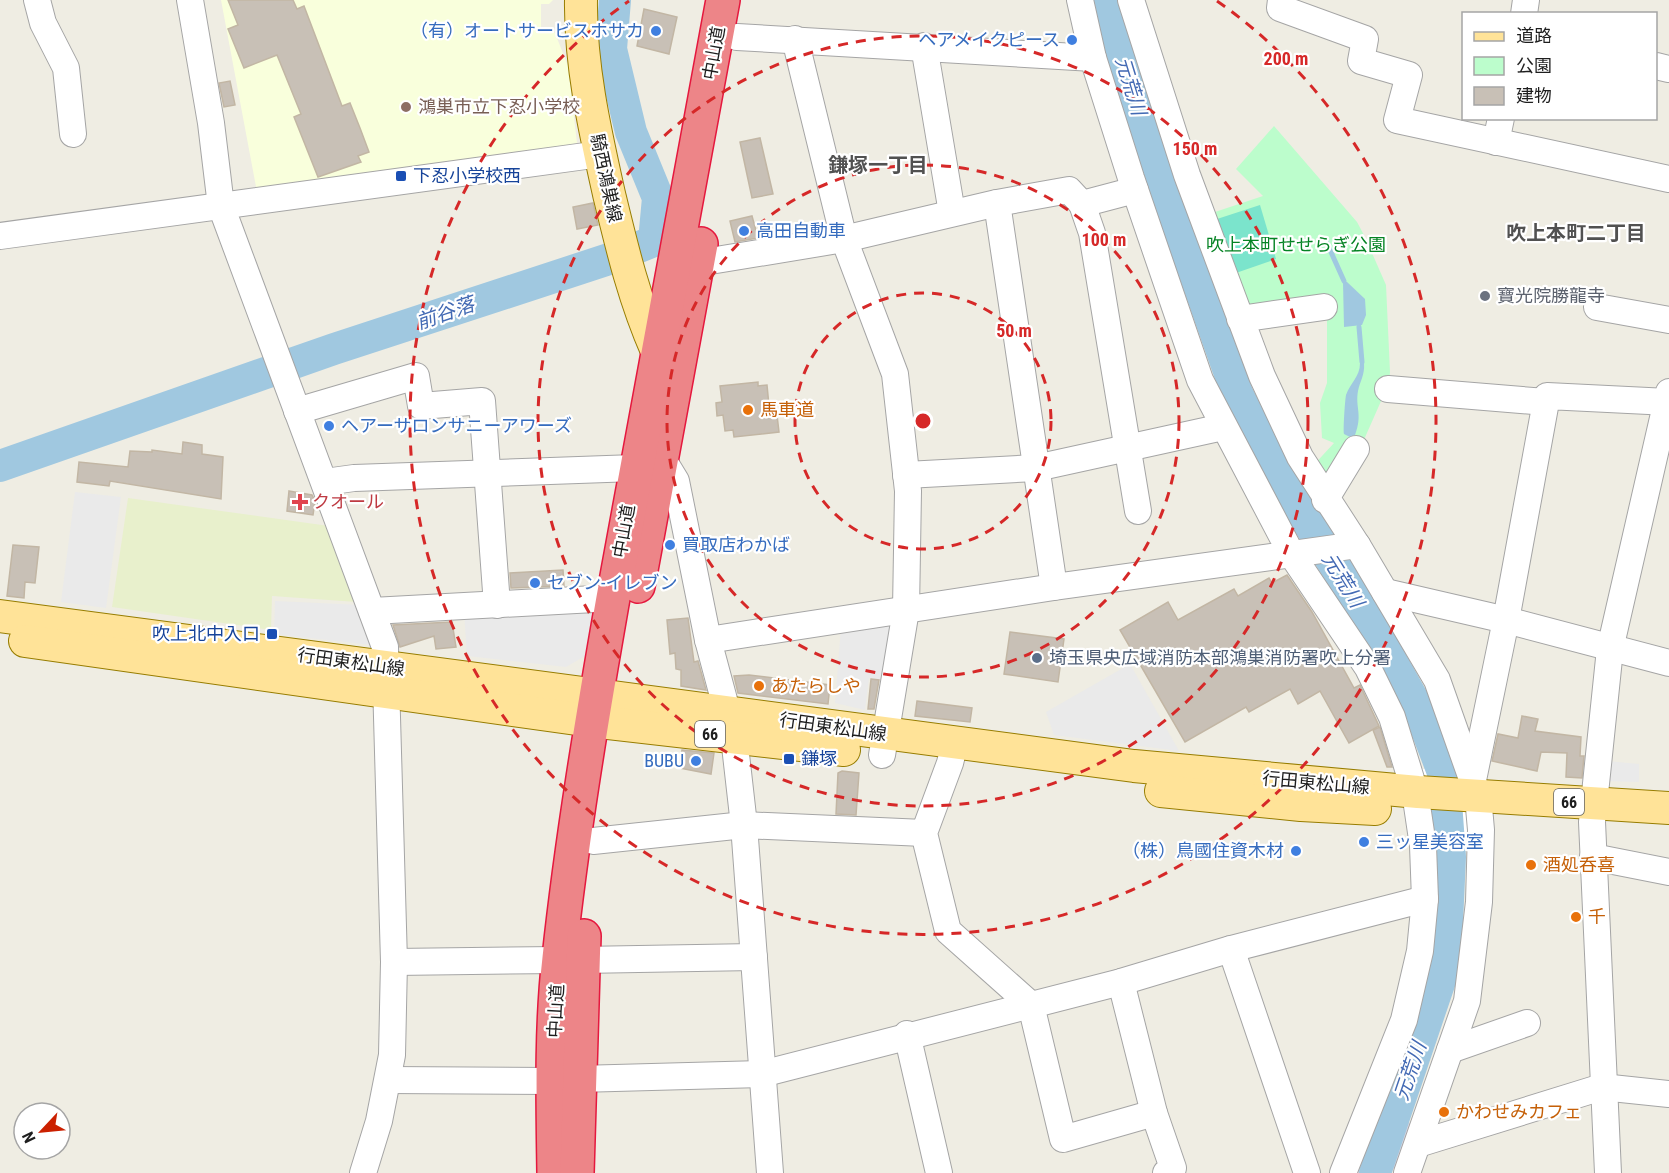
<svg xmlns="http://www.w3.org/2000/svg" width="1669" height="1173" font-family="'Roboto Condensed','Noto Sans JP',sans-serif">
<rect width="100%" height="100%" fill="#efede3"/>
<!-- education -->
<polygon fill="#f9ffdc" points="221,0 553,0 549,4 541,4 541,28 551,29 555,33 568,66 577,143 568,145 568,150 257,192"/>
<!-- farmland -->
<polygon fill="#e8f0cc" points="128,498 329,526 357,602 272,596 271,630 112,607"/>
<!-- park -->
<polygon fill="#bcfdcc" points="1274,126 1357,222 1365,237 1386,285 1390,372 1389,383 1359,451 1334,501 1310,469 1334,443 1322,438 1320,403 1327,383 1327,312 1247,313 1209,214 1263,196 1236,169"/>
<!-- pitch -->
<polygon fill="#7be4cc" points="1260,205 1276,259 1233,274 1214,220"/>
<!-- parking -->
<g fill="#eaeaea">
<polygon points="75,492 121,497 106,608 61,602"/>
<polygon points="275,601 362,605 371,645 274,634"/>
<polygon points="595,605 590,653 566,667 467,656 464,611"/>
<polygon points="898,618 890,680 869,678 865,710 835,703 841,627"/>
<polygon points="1130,664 1179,751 1054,735 1046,712"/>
<polygon points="1607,761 1639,764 1639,782 1604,781"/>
</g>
<!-- plaza -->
<polygon fill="#d9d7e5" points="1403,1118 1405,1124 1420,1120 1405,1166 1388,1170 1387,1173 1350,1173 1363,1138 1379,1132 1382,1124"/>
<!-- water -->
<g fill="#a0c8e0">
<polygon points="1343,282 1347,282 1365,299 1366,315 1362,325 1344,327"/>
<path d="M 1360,363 L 1364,363 C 1365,375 1360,381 1358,391 C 1355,408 1363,414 1355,435 L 1350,437 L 1344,434 C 1343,429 1345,400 1346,395 C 1350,383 1360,377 1360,363 Z"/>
</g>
<!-- pier -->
<polygon fill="#fff" points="1417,768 1463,774 1472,837 1426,833"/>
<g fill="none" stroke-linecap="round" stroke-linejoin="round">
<!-- stream -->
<g stroke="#a0c8e0" stroke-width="5">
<polyline points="1183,199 1209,275"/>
<polyline points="1326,241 1344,281"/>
<polyline points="1211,284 1249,387 1292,473"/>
<polyline points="1359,327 1362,362"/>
</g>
<!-- river -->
<g stroke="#a0c8e0" stroke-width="32">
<polyline points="1104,0 1135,104 1242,408 1268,458 1368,619 1420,712 1444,775 1450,857 1445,966 1375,1173"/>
<polyline points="0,466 334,349 612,258 654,241 658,198 631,132 611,49 615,0"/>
</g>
</g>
<!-- building -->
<g fill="#c8c0b6" stroke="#c2b6a4" stroke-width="1.5">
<polygon points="228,0 293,0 297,9 304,6 342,106 350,103 360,128 369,152 358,156 361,162 318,177 294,117 301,114 277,55 244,68 228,29 238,25"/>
<polygon points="644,9 677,17 669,54 637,46"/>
<polygon points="230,81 235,105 224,107 219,83"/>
<polygon points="760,138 773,194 752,198 740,142"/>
<polygon points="593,203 598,225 577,229 573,207"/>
<polygon points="752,216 758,238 735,242 730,221"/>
<polygon points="758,382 758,386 767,385 770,416 777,415 779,432 734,437 733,430 725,431 723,415 717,416 716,403 722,402 720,386"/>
<polygon points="183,442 202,445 202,454 223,457 221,499 110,481 109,486 77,482 79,462 128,467 130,451 152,452 152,450 182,454"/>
<polygon points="289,491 312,495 315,501 313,515 287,511"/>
<polygon points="13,545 39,547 35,583 25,582 24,598 7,596"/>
<polygon points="563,570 564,586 511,588 510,573"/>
<polygon points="1287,575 1312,612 1354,688 1360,685 1379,726 1349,743 1320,691 1298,704 1290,689 1249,712 1246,707 1185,742 1120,630 1168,602 1178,620 1234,589 1238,596 1269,578 1272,583"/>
<polygon points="688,618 694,662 698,661 706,690 681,686 681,670 676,669 675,653 670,654 667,620"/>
<polygon points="452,622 456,647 436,649 434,636 400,647 393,625"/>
<polygon points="1010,632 1064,639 1058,682 1004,674"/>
<polygon points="749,675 830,685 828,704 738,693 734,676"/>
<polygon points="871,679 879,680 874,709 868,709"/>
<polygon points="917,701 972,708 970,722 915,716"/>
<polygon points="1522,716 1538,719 1535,731 1581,737 1580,756 1584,756 1582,778 1566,777 1567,753 1541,752 1537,771 1492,761 1498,734 1518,738"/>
<polygon points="1380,727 1392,767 1387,767 1373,730"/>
<polygon points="682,750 714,753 711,774 679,768"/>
<polygon points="842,771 859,773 856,815 836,814 838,773"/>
</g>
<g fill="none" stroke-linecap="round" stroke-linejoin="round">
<defs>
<g id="minor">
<polyline points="37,0 43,23 66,68 73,134"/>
<polyline points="190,0 211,123 221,206 385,647 394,962 392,1055 379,1121 363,1173"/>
<polyline points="1080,0 1093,58 1131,178 1200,380 1292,555 1368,668 1392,717 1415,792 1423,846 1425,899 1420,951 1404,1020 1343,1173"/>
<polyline points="1131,0 1187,175 1262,376 1300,457 1357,545 1437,680 1478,796 1481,830 1479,902 1467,1001 1407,1173"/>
<polyline points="1281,0 1280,8 1365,39 1361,61 1409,75 1397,120 1669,179"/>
<polyline points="1524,14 1526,0"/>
<polyline points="737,37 1093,58"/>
<polyline points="795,39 844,239 895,374 908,491 906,610 882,755"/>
<polyline points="924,46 952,213"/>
<polyline points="1656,66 1669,69"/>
<polyline points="1496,142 1501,118"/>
<polyline points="997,203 1054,587"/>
<polyline points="1082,204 1092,233 1138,511"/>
<polyline points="0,236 600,154"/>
<polyline points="698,263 844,239 997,203 1069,190 1082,204 1135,190"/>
<polyline points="1597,307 1669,320"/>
<polyline points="1240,319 1324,307"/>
<polyline points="1388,389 1546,402"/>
<polyline points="297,411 416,376 421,406 482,401 497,605"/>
<polyline points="662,458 676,481 708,640 734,737 744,825 770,1173"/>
<polyline points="906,475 1036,468 1223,427"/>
<polyline points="325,482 354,478 635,468"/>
<polyline points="1325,500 1356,449"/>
<polyline points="1385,592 1506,620 1669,663"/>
<polyline points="372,611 613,598"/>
<polyline points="708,640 1054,587 1357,545"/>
<polyline points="955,743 950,763 924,833 948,931 1031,1005 1063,1139 1154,1113"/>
<polyline points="1473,780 1506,620 1547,396 1669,402"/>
<polyline points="593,841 744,825 924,833"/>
<polyline points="1593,857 1669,872"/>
<polyline points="1231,949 1307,1173"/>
<polyline points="581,960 754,957"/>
<polyline points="394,962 559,960"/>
<polyline points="1121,982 1154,1113 1173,1168 1166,1173"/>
<polyline points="907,1034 939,1173"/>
<polyline points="1450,1050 1527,1023"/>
<polyline points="578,1079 762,1074 1121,982 1231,949 1425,899"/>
<polyline points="388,1080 552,1081"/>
<polyline points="1418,1144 1602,1087 1669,1094"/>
<polyline points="1608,1173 1592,822 1610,649 1669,392"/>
</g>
<g id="major">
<path d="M 581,0 C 580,65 595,131 609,194 C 622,248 634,299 657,351"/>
<polyline points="0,616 1134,766 1418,792 1669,808"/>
<polyline points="25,641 591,721 844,750"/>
<polyline points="1161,791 1301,805 1375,809"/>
</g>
<g id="highway">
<polyline points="638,586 701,244"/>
<path d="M 554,1173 C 553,1102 551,1029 559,958 C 572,838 592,718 613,598 C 648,399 688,200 723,0"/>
<polyline points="577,1173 584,936"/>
</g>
</defs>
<!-- minor casing -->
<use href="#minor" stroke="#a5a5a5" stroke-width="28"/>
<!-- major casing -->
<use href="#major" stroke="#977d00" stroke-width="34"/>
<!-- highway casing -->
<use href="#highway" stroke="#e5183e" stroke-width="36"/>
<!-- minor -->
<use href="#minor" stroke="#fff" stroke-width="26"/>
<!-- major -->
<use href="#major" stroke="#ffe398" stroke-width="32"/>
<!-- highway -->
<use href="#highway" stroke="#ed8588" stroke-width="33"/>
</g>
<!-- distance rings -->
<g fill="none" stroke="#d62828" stroke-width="3" stroke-dasharray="10 8">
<circle cx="923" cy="421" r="128"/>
<circle cx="923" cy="421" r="256"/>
<circle cx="923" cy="421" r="385"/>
<path d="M1217 1A513 513 0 1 1 629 1"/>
</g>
<!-- markers -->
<g fill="#3f7fe0" stroke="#fff" stroke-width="2">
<circle cx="656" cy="31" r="6"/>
<circle cx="1072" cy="40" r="6"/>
<circle cx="744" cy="231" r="6"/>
<circle cx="329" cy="426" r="6"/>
<circle cx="670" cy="545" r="6"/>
<circle cx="535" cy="583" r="6"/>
<circle cx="696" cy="761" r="6"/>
<circle cx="1364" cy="842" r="6"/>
<circle cx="1296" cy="851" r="6"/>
</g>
<circle fill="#8d6e63" stroke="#fff" stroke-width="2" cx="406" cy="107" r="6"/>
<g fill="#1a4fb4" stroke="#fff" stroke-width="2">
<rect x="395" y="170" width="12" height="12" rx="3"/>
<rect x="266" y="628" width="12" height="12" rx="3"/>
<rect x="783" y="753" width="12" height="12" rx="3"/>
</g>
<circle fill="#6b7280" stroke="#fff" stroke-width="2" cx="1485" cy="296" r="6"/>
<g fill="#e8710a" stroke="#fff" stroke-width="2">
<circle cx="748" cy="410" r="6"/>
<circle cx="759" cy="686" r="6"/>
<circle cx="1531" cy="865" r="6"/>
<circle cx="1576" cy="917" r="6"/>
<circle cx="1444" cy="1112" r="6"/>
</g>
<path fill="#e0444e" stroke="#fff" stroke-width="2" d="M297 493h6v6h6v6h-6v6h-6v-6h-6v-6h6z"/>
<circle fill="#5c6f8a" stroke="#fff" stroke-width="2" cx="1037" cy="658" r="6"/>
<g text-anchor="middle" stroke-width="4.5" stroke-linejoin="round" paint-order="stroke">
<!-- shield labels -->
<g fill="#fff" stroke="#626262" stroke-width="1.5">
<rect x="695" y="721" width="30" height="26" rx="4.5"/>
<rect x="1554" y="789" width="30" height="26" rx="4.5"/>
</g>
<g font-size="16" font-weight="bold" fill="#1e1e1e">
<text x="710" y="740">66</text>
<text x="1569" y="808">66</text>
</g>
<!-- shop labels -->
<g font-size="18" fill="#366cbe" stroke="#fff" text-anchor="start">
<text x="644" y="37" text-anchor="end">（有）オートサービスホサカ</text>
<text x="1060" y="46" text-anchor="end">ヘアメイクピース</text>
<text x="756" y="237">高田自動車</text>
<text x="341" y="432">ヘアーサロンサニーアワーズ</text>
<text x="682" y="551">買取店わかば</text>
<text x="547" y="589">セブン-イレブン</text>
<text x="684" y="767" text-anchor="end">BUBU</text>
<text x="1376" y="848">三ッ星美容室</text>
<text x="1284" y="857" text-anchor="end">（株）鳥國住資木材</text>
</g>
<!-- street labels -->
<g font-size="18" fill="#1e1e1e" stroke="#fff">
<text transform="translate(714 53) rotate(-80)" y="6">中山道</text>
<text transform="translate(606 178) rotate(78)" y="6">騎西鴻巣線</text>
<text transform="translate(624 531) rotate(-80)" y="6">中山道</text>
<text transform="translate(351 662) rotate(8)" y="6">行田東松山線</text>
<text transform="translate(833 727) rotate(8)" y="6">行田東松山線</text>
<text transform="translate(1316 783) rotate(5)" y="6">行田東松山線</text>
<text transform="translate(556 1011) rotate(-87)" y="6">中山道</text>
</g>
<!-- education labels -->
<g font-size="18" fill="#785e54" stroke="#fff" text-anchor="start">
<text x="418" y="113">鴻巣市立下忍小学校</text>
</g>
<!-- transit labels -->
<g font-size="18" fill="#164399" stroke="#fff" text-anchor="start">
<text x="413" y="182">下忍小学校西</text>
<text x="260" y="640" text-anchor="end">吹上北中入口</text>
<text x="801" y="765">鎌塚</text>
</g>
<!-- park labels -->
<g font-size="18" fill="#048323" stroke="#fff">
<text x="1296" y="251">吹上本町せせらぎ公園</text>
</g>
<!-- worship labels -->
<g font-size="18" fill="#5b616d" stroke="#fff" text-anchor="start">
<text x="1497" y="302">寶光院勝龍寺</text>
</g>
<!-- food labels -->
<g font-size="18" fill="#c56008" stroke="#fff" text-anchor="start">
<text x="760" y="416">馬車道</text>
<text x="771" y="692">あたらしや</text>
<text x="1543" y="871">酒処呑喜</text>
<text x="1588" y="923">千</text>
<text x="1456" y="1118">かわせみカフェ</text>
</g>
<!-- health labels -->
<g font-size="18" fill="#be3a42" stroke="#fff" text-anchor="start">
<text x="312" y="508">クオール</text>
</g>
<!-- service labels -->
<g font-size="18" fill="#4e5e75" stroke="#fff" text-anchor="start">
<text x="1049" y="664">埼玉県央広域消防本部鴻巣消防署吹上分署</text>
</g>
<!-- water labels -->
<g font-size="20" font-style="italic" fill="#436ab4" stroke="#fff">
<text transform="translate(1131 86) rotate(73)" y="7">元荒川</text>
<text transform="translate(445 313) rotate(-19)" y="7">前谷落</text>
<text transform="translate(1343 580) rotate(58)" y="7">元荒川</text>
<text transform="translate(1410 1071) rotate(-71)" y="7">元荒川</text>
</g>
<!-- neighbourhood labels -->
<g font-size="20" font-weight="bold" fill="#515151" stroke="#fff">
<text x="878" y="172">鎌塚一丁目</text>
<text x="1576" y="240">吹上本町二丁目</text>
</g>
</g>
<circle cx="923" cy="421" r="9" fill="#d62828" stroke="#fff" stroke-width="3"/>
<g font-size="18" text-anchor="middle" font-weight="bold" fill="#d62828" stroke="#fff" stroke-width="4.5" stroke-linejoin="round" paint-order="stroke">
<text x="1286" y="65">200 m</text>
<text x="1195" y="155">150 m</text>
<text x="1104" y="246">100 m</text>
<text x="1014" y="337">50 m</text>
</g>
<!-- legend -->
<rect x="1462" y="12" width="195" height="108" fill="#ffffff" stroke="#a5a5a5" stroke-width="1.5"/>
<rect x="1474" y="32" width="30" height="9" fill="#ffe398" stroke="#a5a5a5" stroke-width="1.5"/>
<text x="1516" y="42" font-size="18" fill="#1e1e1e">道路</text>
<rect x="1474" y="57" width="30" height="18" fill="#bcfdcc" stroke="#a5a5a5" stroke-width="1.5"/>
<text x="1516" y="72" font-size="18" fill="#1e1e1e">公園</text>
<rect x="1474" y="87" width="30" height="18" fill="#c8c0b6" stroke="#a5a5a5" stroke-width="1.5"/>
<text x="1516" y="102" font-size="18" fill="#1e1e1e">建物</text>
<!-- north arrow -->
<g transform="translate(42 1131) rotate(244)"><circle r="28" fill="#ffffff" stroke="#a5a5a5" stroke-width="1.5"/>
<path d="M0-4.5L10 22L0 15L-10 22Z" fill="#cb2000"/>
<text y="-9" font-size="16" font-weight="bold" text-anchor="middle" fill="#1e1e1e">N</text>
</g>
</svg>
